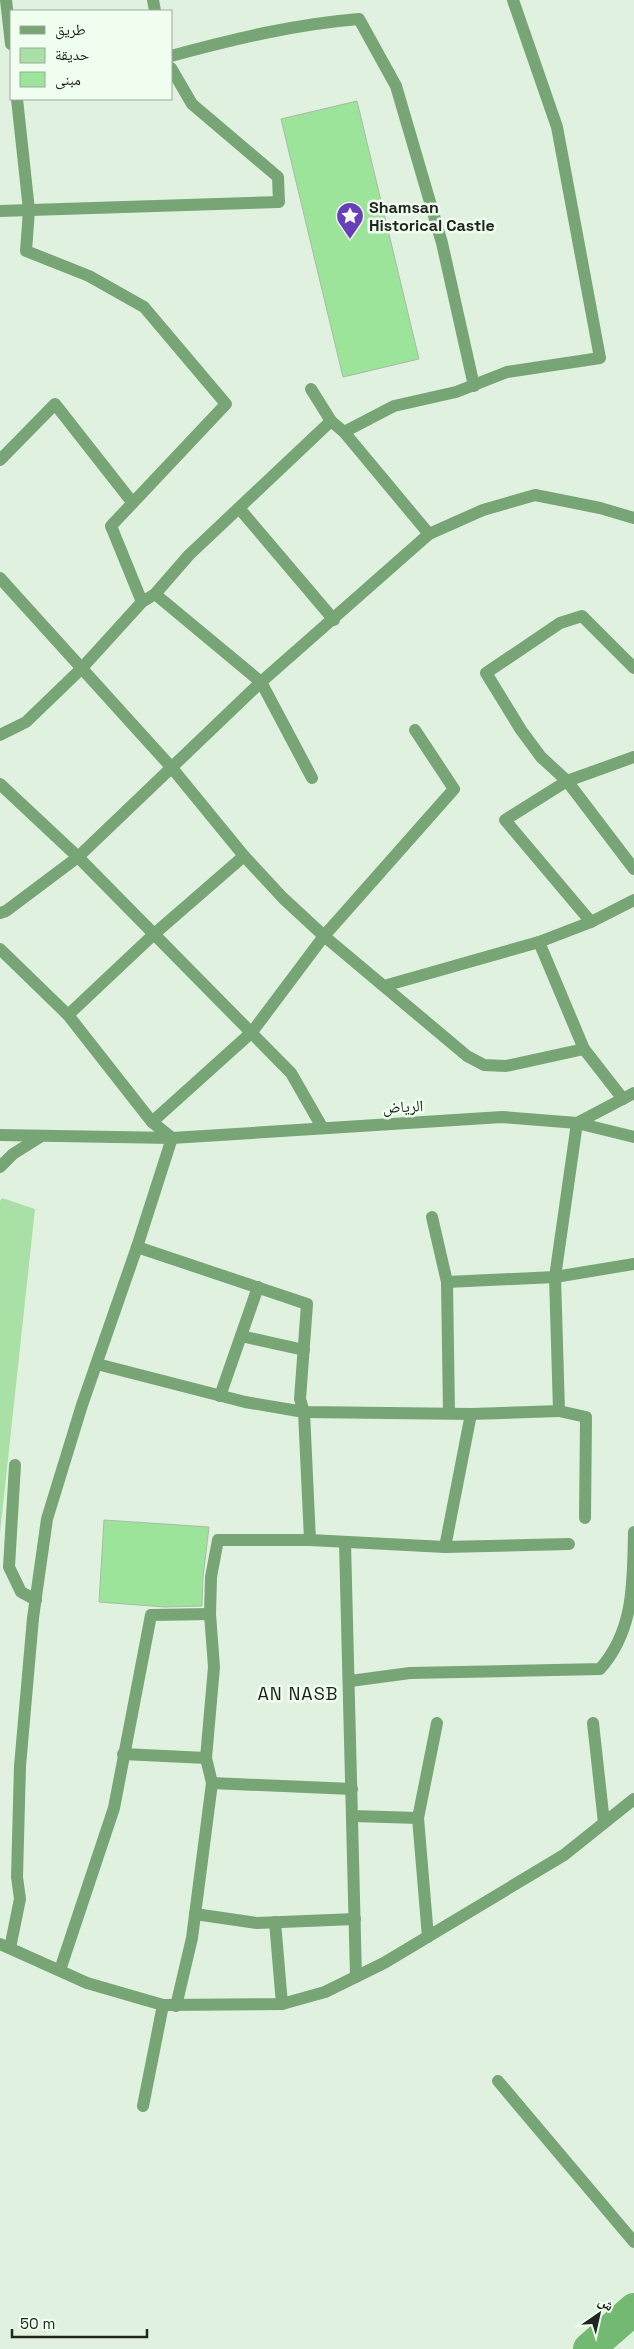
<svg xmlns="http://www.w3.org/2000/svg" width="634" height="2349" font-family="'Space Grotesk','Noto Naskh Arabic',sans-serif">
<rect width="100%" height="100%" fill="#e0f2df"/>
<!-- green -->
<polygon fill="#a8e0a5" points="2,1198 35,1209 0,1533 0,1201"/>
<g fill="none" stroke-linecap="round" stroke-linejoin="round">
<!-- river -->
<polyline stroke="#73b971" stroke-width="32" points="589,2349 634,2309"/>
</g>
<!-- building -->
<g fill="#9ce49a" stroke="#a8baa7">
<polygon points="357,101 419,359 343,377 281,119"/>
<polygon points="104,1520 209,1527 203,1577 202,1606 165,1607 99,1602"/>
</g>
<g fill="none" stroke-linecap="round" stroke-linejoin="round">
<!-- minor -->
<g stroke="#78a576" stroke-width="12">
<polyline points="6,0 11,44"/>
<polyline points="153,0 155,11"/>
<path d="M 171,56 C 233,39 296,24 359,19 L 396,86 L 442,243 L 474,386"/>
<polyline points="17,99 29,210 26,251 89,276 144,307 226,404 111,526 142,602"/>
<polyline points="0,211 279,202 278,177 192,104 171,68"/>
<polyline points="311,389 331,421 344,432 429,534"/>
<polyline points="344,432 394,406 456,392 507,372 600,358 557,127 513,0"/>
<polyline points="0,460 55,404 132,502"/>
<polyline points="239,508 334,620"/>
<polyline points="0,578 172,768 244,856 283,898 324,936 467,1056 484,1065 506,1066 584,1049"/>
<polyline points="634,668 582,616 560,623 486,673 521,730 541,757 567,781 634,869"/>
<polyline points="0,735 26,722 81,669 142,602 155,594 189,555 331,421"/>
<polyline points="312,778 261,682 429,534 483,510 535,495 600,508 634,518"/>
<polyline points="0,784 78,857 291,1073 322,1127"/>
<polyline points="0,913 6,911 78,857 261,682 155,594"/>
<polyline points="591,922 505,820 567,781 634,757"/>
<polyline points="539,942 584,1049 623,1099"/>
<polyline points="0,949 68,1015 152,1122 172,1138"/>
<polyline points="384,986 539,942 591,922 634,900"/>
<polyline points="68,1015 153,935 244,856"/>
<polyline points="152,1122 252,1032 324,936 454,789 415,730"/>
<polyline points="0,1135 172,1138 502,1117 577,1123 634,1137"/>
<polyline points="0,1167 13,1154 40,1137"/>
<polyline points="432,1217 447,1282 449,1413"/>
<polyline points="137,1247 307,1304 300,1399 304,1412 471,1414 559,1411"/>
<polyline points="447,1282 555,1277 634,1264"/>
<polyline points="241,1336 304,1350"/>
<polyline points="97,1364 245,1402 304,1412 310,1540"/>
<polyline points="220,1396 258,1287"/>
<polyline points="15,1465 9,1567 21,1592 36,1600"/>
<polyline points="585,1518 586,1417 559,1411 555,1277 577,1123 634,1093"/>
<polyline points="345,1543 356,1977"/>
<polyline points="445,1547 471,1414"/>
<path d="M 350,1681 L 410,1673 L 600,1669 C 634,1631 633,1584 634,1532"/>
<polyline points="593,1723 604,1823"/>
<polyline points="123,1754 206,1758"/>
<polyline points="212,1783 352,1789"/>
<polyline points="353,1816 418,1818"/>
<polyline points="195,1914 257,1923 355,1919"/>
<polyline points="275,1922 282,2004"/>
<polyline points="428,1937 418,1818 437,1723"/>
<polyline points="0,1944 87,1983 163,2005 282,2004 325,1992 384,1963 564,1855 634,1799"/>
<polyline points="10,1948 20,1899 17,1877 20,1766 33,1618 47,1519 82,1405 137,1247 172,1138"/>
<polyline points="60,1970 114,1808 151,1615 210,1614"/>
<polyline points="176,2006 192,1938 212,1783 206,1758 214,1667 210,1614 211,1577 218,1540 310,1540 445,1547 569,1544"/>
<polyline points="498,2081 634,2242"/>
<polyline points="143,2106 163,2005"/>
</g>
</g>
<!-- icons -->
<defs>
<symbol id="sight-pin" viewBox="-11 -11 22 30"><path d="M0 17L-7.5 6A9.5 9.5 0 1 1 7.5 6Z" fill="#673fb8" stroke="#f0feef"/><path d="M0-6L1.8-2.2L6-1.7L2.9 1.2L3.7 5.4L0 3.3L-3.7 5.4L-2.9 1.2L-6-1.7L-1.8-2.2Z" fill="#fff"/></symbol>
</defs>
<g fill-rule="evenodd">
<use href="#sight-pin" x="334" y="200" width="32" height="43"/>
</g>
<g text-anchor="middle" stroke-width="5" stroke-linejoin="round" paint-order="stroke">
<!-- poi labels -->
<g font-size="16" font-weight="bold" fill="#20261f" stroke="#f0feef" text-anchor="start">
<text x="369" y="213">Shamsan<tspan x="369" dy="18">Historical Castle</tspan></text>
</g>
<!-- street labels -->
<g font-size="16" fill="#20261f" stroke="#f0feef">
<text transform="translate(403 1106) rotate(-3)" y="6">الرياض</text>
</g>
<!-- neighbourhood labels -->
<g font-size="18" letter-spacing="1" fill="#20261f" stroke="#f0feef">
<text x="298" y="1700">AN NASB</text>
</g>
</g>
<!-- legend -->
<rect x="10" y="10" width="162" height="90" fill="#f0feef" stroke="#9da89c"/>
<rect x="20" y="26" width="25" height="8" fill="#78a576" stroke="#9da89c"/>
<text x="55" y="35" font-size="15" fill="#20261f">طريق</text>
<rect x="20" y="48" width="25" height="15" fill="#a8e0a5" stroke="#9da89c"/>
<text x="55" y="60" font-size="15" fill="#20261f">حديقة</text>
<rect x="20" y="72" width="25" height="15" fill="#9ce49a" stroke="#9da89c"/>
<text x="55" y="85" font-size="15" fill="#20261f">مبنى</text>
<!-- north arrow -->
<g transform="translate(599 2314) rotate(34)" stroke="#f0feef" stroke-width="4" paint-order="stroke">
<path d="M0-4L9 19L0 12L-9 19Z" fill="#20261f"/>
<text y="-8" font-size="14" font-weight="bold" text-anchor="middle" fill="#20261f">ش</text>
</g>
<!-- scale -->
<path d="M12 2329v8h135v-8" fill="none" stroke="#20261f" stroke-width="2.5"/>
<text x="20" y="2329" font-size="15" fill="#20261f" stroke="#f0feef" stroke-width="4" paint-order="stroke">50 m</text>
</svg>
